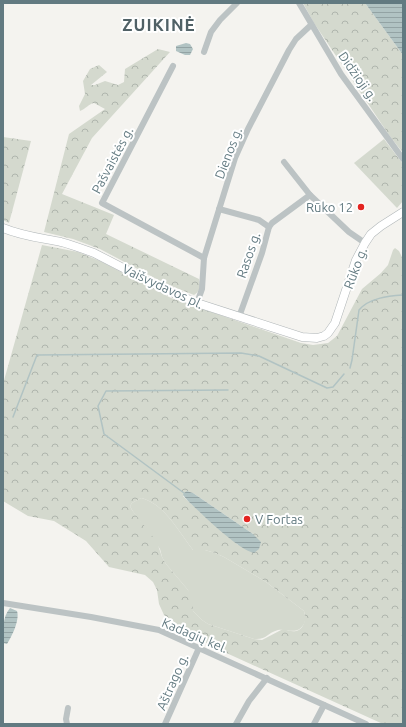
<svg xmlns="http://www.w3.org/2000/svg" width="406" height="727" font-family="Ubuntu,sans-serif">
<defs>
<pattern id="forest-crowns" width="20" height="18" patternUnits="userSpaceOnUse"><rect width="20" height="18" fill="#d4d9ce"/><path d="M2 6a3 3 0 1 1 6 0M12 15a3 3 0 1 1 6 0" fill="none" stroke="#afb5ad"/></pattern>
<pattern id="water-rules" width="6" height="5" patternUnits="userSpaceOnUse"><rect width="6" height="5" fill="#b1c3c3"/><path d="M0 2.5h6" fill="none" stroke="#93a3a4"/></pattern>
</defs>
<rect width="100%" height="100%" fill="#f4f3ef"/>
<!-- grass -->
<path fill="#d4d9ce" d="M 141,498 C 165,504 178,531 193,550 L 205,550 L 215,553 L 224,557 L 266,582 L 304,611 C 305,616 306,620 304,624 C 297,636 287,628 278,630 C 267,633 267,640 254,639 L 208,624 L 202,620 L 193,611 L 188,590 L 166,564 L 162,557 L 160,549 L 132,510 L 130,506 L 132,503 Z"/>
<!-- forest -->
<g fill="url(#forest-crowns)" fill-rule="evenodd">
<polygon points="303,3 365,3 403,55 403,153 389,135 314,23"/>
<path d="M 158,49 L 170,52 L 92,138 L 62,194 L 114,215 L 106,234 L 199,279 C 201,285 200,292 194,295 L 164,283 L 100,249 L 73,239 L 44,232 L 69,134 L 105,109 L 94,103 C 88,104 86,109 80,111 L 79,106 L 85,94 L 83,81 L 90,69 L 99,65 L 107,72 L 91,85 L 95,85 L 105,81 L 118,85 L 124,82 L 125,69 Z"/>
<polygon points="3,137 31,141 9,223 3,220"/>
<polygon points="384,139 403,164 403,201 397,208 354,163"/>
<path d="M 42,245 L 78,252 L 100,261 L 171,298 L 301,343 L 313,345 L 328,343 L 337,336 L 362,289 L 381,273 L 388,265 L 393,250 L 395,248 L 399,251 L 403,259 L 403,724 L 383,724 L 222,651 L 199,639 L 164,615 L 159,604 L 157,590 L 153,582 L 145,575 L 109,567 L 86,541 L 54,521 L 28,516 L 3,501 L 3,384 ZM 187,491 L 193,493 L 253,534 L 238,545 L 188,501 L 183,496 ZM 141,498 C 165,504 178,531 193,550 L 205,550 L 215,553 L 224,557 L 266,582 L 304,611 C 306,618 305,629 296,631 C 292,632 287,630 283,629 L 262,640 L 254,639 L 208,624 L 202,620 L 193,611 L 192,596 L 188,590 L 166,564 L 162,557 L 157,542 L 132,510 L 130,506 L 132,503 Z"/>
</g>
<!-- water -->
<g fill="url(#water-rules)">
<polygon points="365,3 403,3 403,55"/>
<polygon points="186,43 190,44 193,49 190,55 185,55 176,51 176,46"/>
<path d="M 187,491 L 193,493 L 253,534 L 261,542 L 259,549 L 254,553 C 237,549 202,514 188,501 L 183,495 L 184,493 Z"/>
<path d="M 10,608 L 17,611 C 20,620 12,636 7,644 L 3,643 C 3,632 2,617 10,608 Z"/>
</g>
<g fill="none" stroke-linecap="round" stroke-linejoin="round">
<!-- stream -->
<g stroke="#b1c3c3" stroke-width="1.5">
<path d="M 350,368 L 352,360 L 359,310 C 369,298 388,296 403,295"/>
<polyline points="13,417 37,355 241,353 259,356 327,388 333,387 344,374"/>
<polyline points="184,493 104,434 98,406 106,391 228,390"/>
</g>
<defs>
<path id="major" d="M 3,228 C 22,236 41,238 61,242 C 72,245 83,249 94,253 L 162,288 L 197,303 L 302,337 L 317,338 L 324,336 L 328,333 L 335,323 L 356,260 L 365,243 L 371,234 L 381,226 L 403,212"/>
</defs>
<!-- major casing -->
<use href="#major" stroke="#b0b6b8" stroke-width="9"/>
<!-- minor -->
<g stroke="#bcc3c4" stroke-width="6">
<polyline points="299,3 341,74 403,159"/>
<polyline points="204,52 211,32 220,20 237,3"/>
<polyline points="173,66 102,203 204,258"/>
<polyline points="284,162 310,195 349,232 365,243"/>
<polyline points="219,209 259,220 269,227"/>
<polyline points="197,303 202,289 204,258 235,158 248,129 289,50 296,39 311,25"/>
<polyline points="239,317 262,253 269,227 272,223 310,195"/>
<polyline points="3,603 91,617 159,630 366,724"/>
<polyline points="67,724 66,719 68,708"/>
<polyline points="165,724 199,648"/>
<polyline points="236,724 249,701 267,678"/>
<polyline points="314,724 324,705"/>
</g>
<!-- major -->
<use href="#major" stroke="#fff" stroke-width="8"/>
</g>
<!-- markers -->
<g fill="#e32420" stroke="#fff" stroke-width="1.5">
<circle cx="361" cy="207" r="4"/>
<circle cx="247" cy="519" r="4"/>
</g>
<g text-anchor="middle" stroke-width="4" stroke-linejoin="round" paint-order="stroke">
<!-- street labels -->
<g font-size="13" fill="#627a81" stroke="#fff">
<text transform="translate(358 76) rotate(55)" y="5">Didžioji g.</text>
<text transform="translate(228 153) rotate(-69)" y="5">Dienos g.</text>
<text transform="translate(112 160) rotate(-62)" y="5">Pašvaistės g.</text>
<text transform="translate(248 255) rotate(-71)" y="5">Rasos g.</text>
<text transform="translate(355 268) rotate(-69)" y="5">Rūko g.</text>
<text transform="translate(163 286) rotate(25)" y="5">Vaišvydavos pl.</text>
<text transform="translate(195 635) rotate(23)" y="5">Kadagių kel.</text>
<text transform="translate(172 682) rotate(-66)" y="5">Aštrago g.</text>
</g>
<!-- poi labels -->
<g font-size="13" fill="#627a81" stroke="#fff" text-anchor="end">
<text x="353" y="212">Rūko 12</text>
<text x="255" y="524" text-anchor="start">V Fortas</text>
</g>
<!-- district labels -->
<g font-size="17" font-weight="bold" letter-spacing="1" fill="#506166" stroke="#fff">
<text x="159" y="31">ZUIKINĖ</text>
</g>
</g>
<!-- border -->
<rect width="406" height="727" fill="none" stroke="#627a81" stroke-width="8"/>
</svg>
